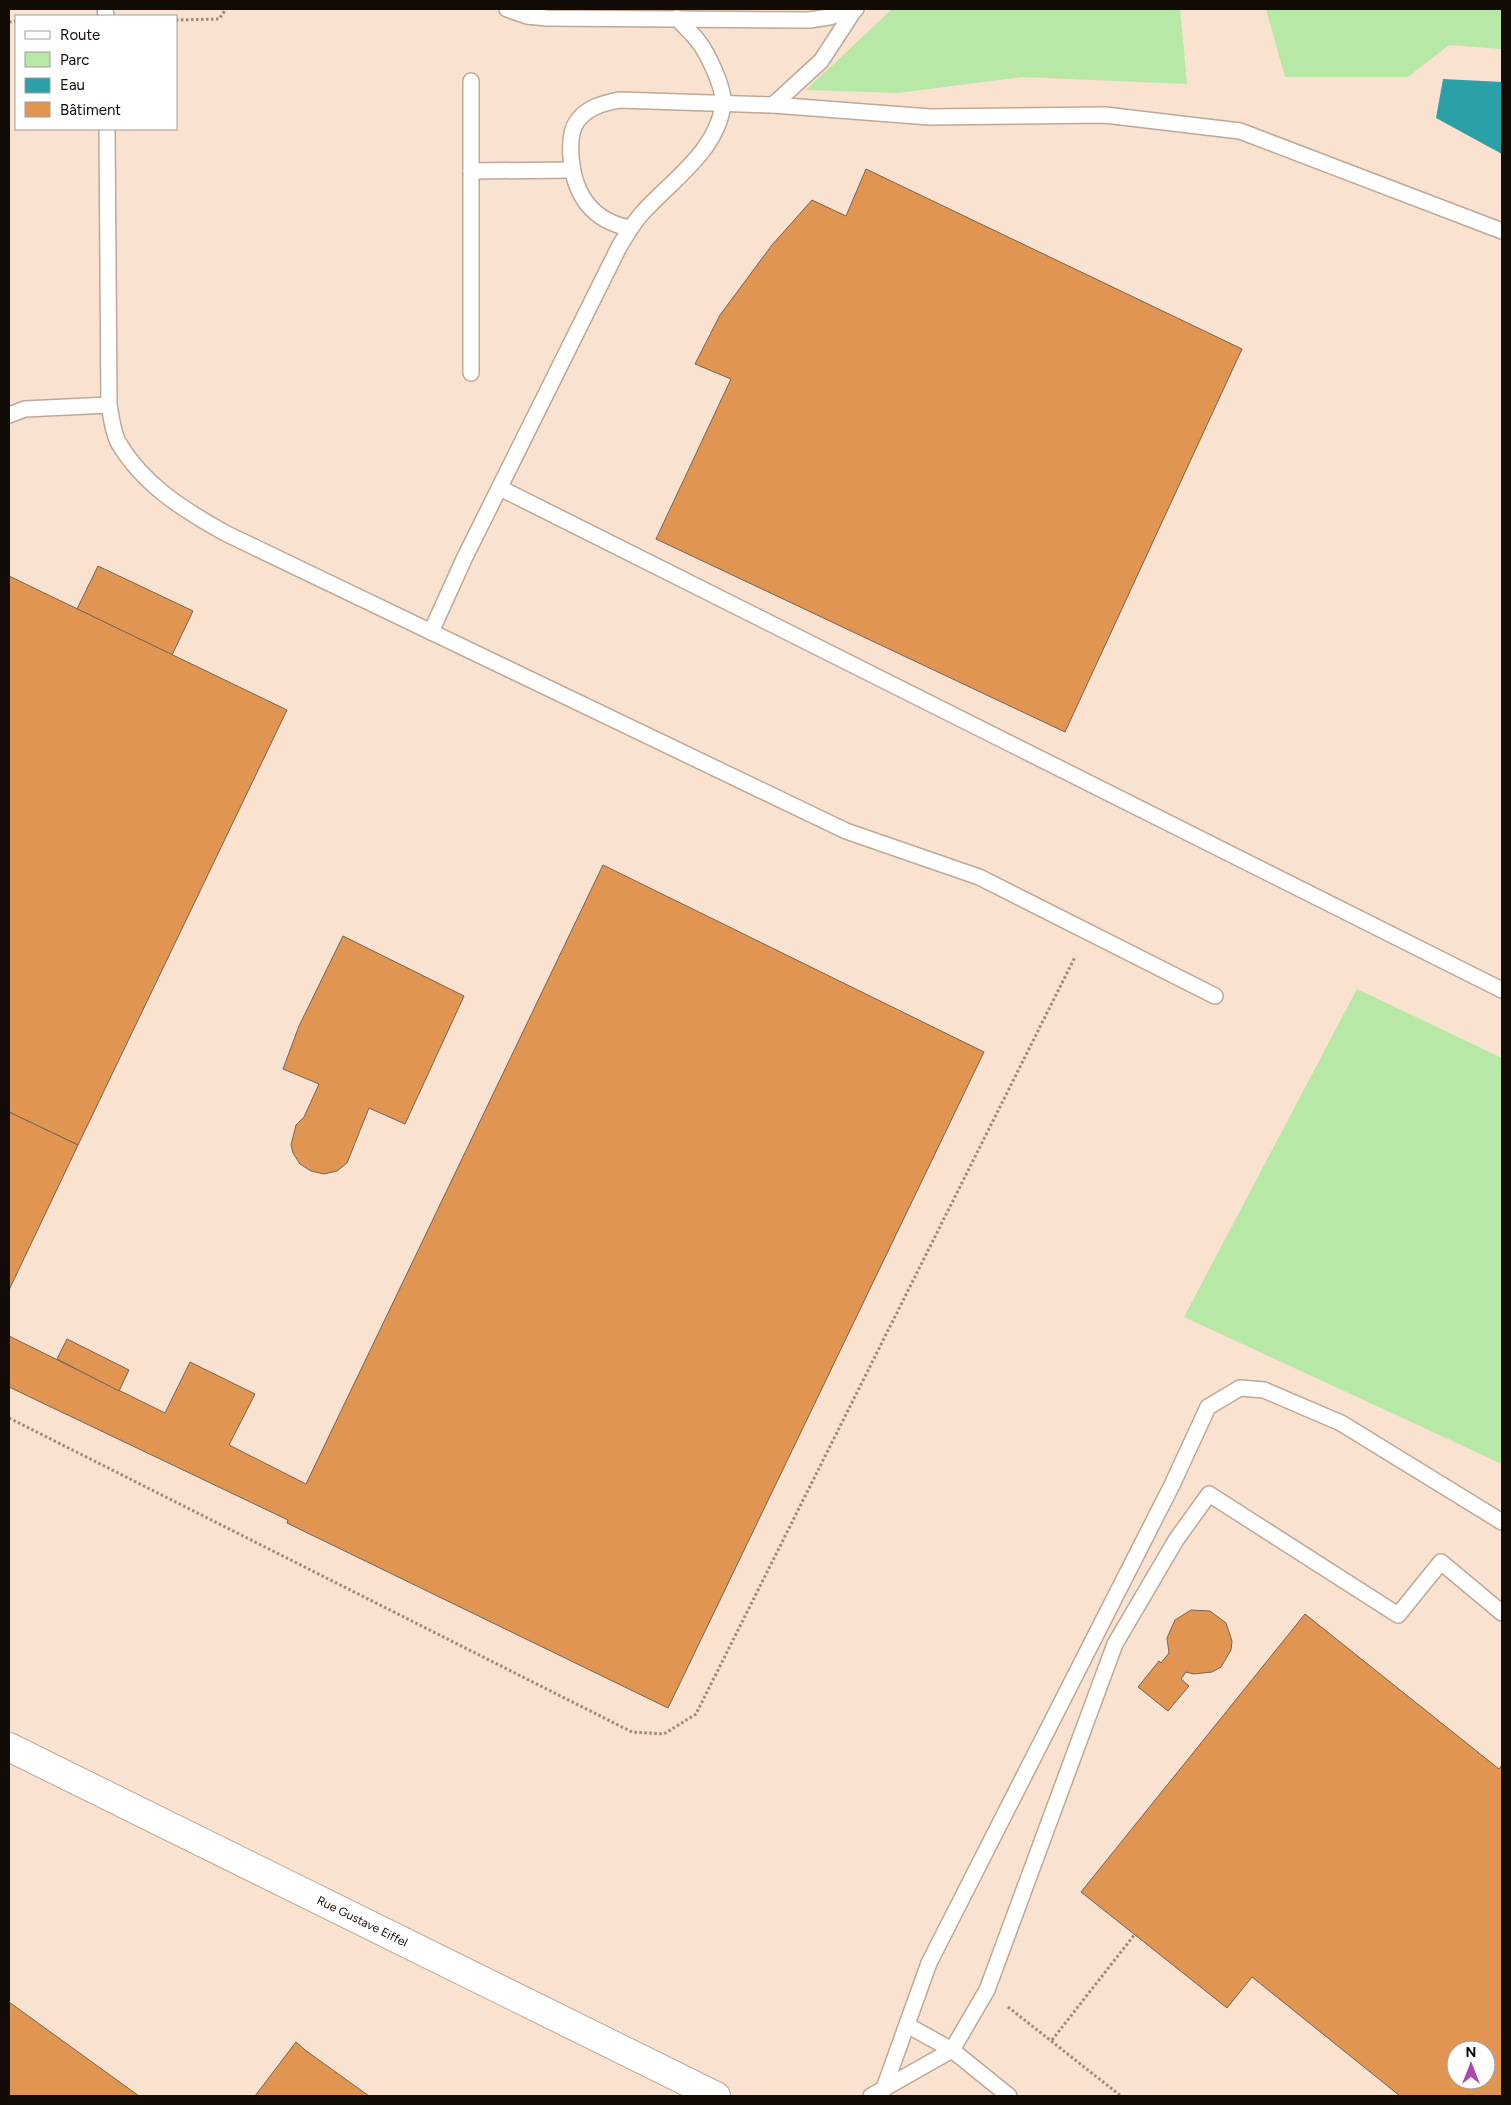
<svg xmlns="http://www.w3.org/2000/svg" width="1511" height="2105" font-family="Figtree,sans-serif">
<rect width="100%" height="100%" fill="#f9e2cf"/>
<!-- green -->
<g fill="#b7e8a6">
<polygon points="892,9 1180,9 1187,84 1021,77 898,93 806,90"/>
<polygon points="1266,9 1502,9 1502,49 1449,45 1408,77 1285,77"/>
<polygon points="1357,989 1502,1058 1502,1464 1184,1317"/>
</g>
<!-- water -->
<polygon fill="#2ba0a7" points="1443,79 1502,82 1502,154 1436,118"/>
<!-- building -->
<g fill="#e19552" stroke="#776352" fill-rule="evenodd">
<polygon points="866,169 1242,349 1065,732 656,539 731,379 695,364 720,315 772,245 812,200 846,216"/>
<polygon points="98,566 193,611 172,655 77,609"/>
<polygon points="9,576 287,710 78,1145 9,1112"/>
<polygon points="603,865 984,1052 668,1708 287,1523 288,1520 9,1387 9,1336 165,1413 190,1362 255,1394 229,1445 306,1484"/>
<polygon points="343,936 464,996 405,1124 369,1108 347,1163 337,1171 324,1174 311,1171 300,1164 293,1153 291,1145 296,1125 304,1117 319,1084 283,1069 299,1026"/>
<polygon points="9,1112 78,1145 9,1290"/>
<polygon points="67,1339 129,1370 119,1391 57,1359"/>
<polygon points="1191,1610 1210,1611 1226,1623 1232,1641 1231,1650 1221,1667 1212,1672 1194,1674 1186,1672 1181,1679 1189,1686 1168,1711 1138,1687 1159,1661 1161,1663 1169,1653 1167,1638 1175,1620"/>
<path d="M 1305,1614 L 1499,1769 L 1502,1765 L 1502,2096 L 1400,2096 L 1252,1977 L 1227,2008 L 1081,1892 ZM 1456,2050 L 1486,2050 L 1486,2080 L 1456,2080 Z"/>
<polygon points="9,2002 139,2096 9,2096"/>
<polygon points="296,2042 305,2050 369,2096 255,2096"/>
</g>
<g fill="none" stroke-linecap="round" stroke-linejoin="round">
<defs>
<g id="service">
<polyline points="105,9 106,16"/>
<polyline points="507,9 527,16 547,18 809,20 829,17 856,9"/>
<polyline points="471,81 471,373"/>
<polyline points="773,105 930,117 1105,115 1240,131 1502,231"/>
<path d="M 107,129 L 109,405 C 111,416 113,432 118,442 C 143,485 184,510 225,533 L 846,831 L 979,877 L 1215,996"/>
<polyline points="471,171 572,170"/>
<path d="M 630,228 C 592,221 574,195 571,157 C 570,145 570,130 578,120 C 588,107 604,103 619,100 L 773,105 L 821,61 L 855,9"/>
<polyline points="9,415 25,409 109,405"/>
<polyline points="500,488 1502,990"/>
<path d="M 431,632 L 464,559 L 619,247 C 627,234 634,221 645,210 C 674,179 718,149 723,104 C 725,89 707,52 698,41 C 692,33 684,26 677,18"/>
<polyline points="907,2025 952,2050 1009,2096"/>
<polyline points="883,2091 929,1963 1172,1485 1208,1407 1240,1388 1264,1390 1341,1423 1502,1522"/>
<polyline points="871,2096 952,2050 987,1990 1115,1644 1176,1540 1209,1494 1398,1615 1441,1562 1502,1613"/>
</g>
<g id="minor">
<path id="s1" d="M 9,1747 L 716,2096"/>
</g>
</defs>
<!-- service casing -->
<use href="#service" stroke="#bea896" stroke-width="18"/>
<!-- minor casing -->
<use href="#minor" stroke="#bea896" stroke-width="30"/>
<!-- path -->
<g stroke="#9b8a7d" stroke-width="3" stroke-dasharray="2.5 2.5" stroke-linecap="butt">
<polyline points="176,20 219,19 226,9"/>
<polyline points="9,22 16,21"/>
<polyline points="9,1418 632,1732 664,1734 696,1714 1075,957"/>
<polyline points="1008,2007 1121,2096"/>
<polyline points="1052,2040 1135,1934"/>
</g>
<!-- service -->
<use href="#service" stroke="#fff" stroke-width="15"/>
<!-- minor -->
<use href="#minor" stroke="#fff" stroke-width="28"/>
</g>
<g text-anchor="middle" stroke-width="4" stroke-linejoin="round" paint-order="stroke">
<!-- street labels -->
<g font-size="12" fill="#130b06" stroke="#fff">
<text dy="4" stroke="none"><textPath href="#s1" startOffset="394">Rue Gustave Eiffel</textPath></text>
</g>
</g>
<!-- border -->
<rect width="1511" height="2105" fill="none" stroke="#130b06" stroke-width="20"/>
<!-- legend -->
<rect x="15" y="15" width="162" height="115" fill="#ffffff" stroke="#a19d9b"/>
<rect x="25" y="31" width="25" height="8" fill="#ffffff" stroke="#a19d9b"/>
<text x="60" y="40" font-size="15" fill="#130b06">Route</text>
<rect x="25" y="52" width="25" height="15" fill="#b7e8a6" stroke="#a19d9b"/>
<text x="60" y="65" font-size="15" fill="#130b06">Parc</text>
<rect x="25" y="78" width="25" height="15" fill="#2ba0a7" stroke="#a19d9b"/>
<text x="60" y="90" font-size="15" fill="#130b06">Eau</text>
<rect x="25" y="102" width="25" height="15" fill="#e19552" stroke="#a19d9b"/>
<text x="60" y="115" font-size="15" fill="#130b06">Bâtiment</text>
<!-- north arrow -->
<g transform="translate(1471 2065)"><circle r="24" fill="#ffffff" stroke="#a19d9b"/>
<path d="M0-4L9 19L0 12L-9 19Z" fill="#ab49b0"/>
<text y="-8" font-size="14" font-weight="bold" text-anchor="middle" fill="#130b06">N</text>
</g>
</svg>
